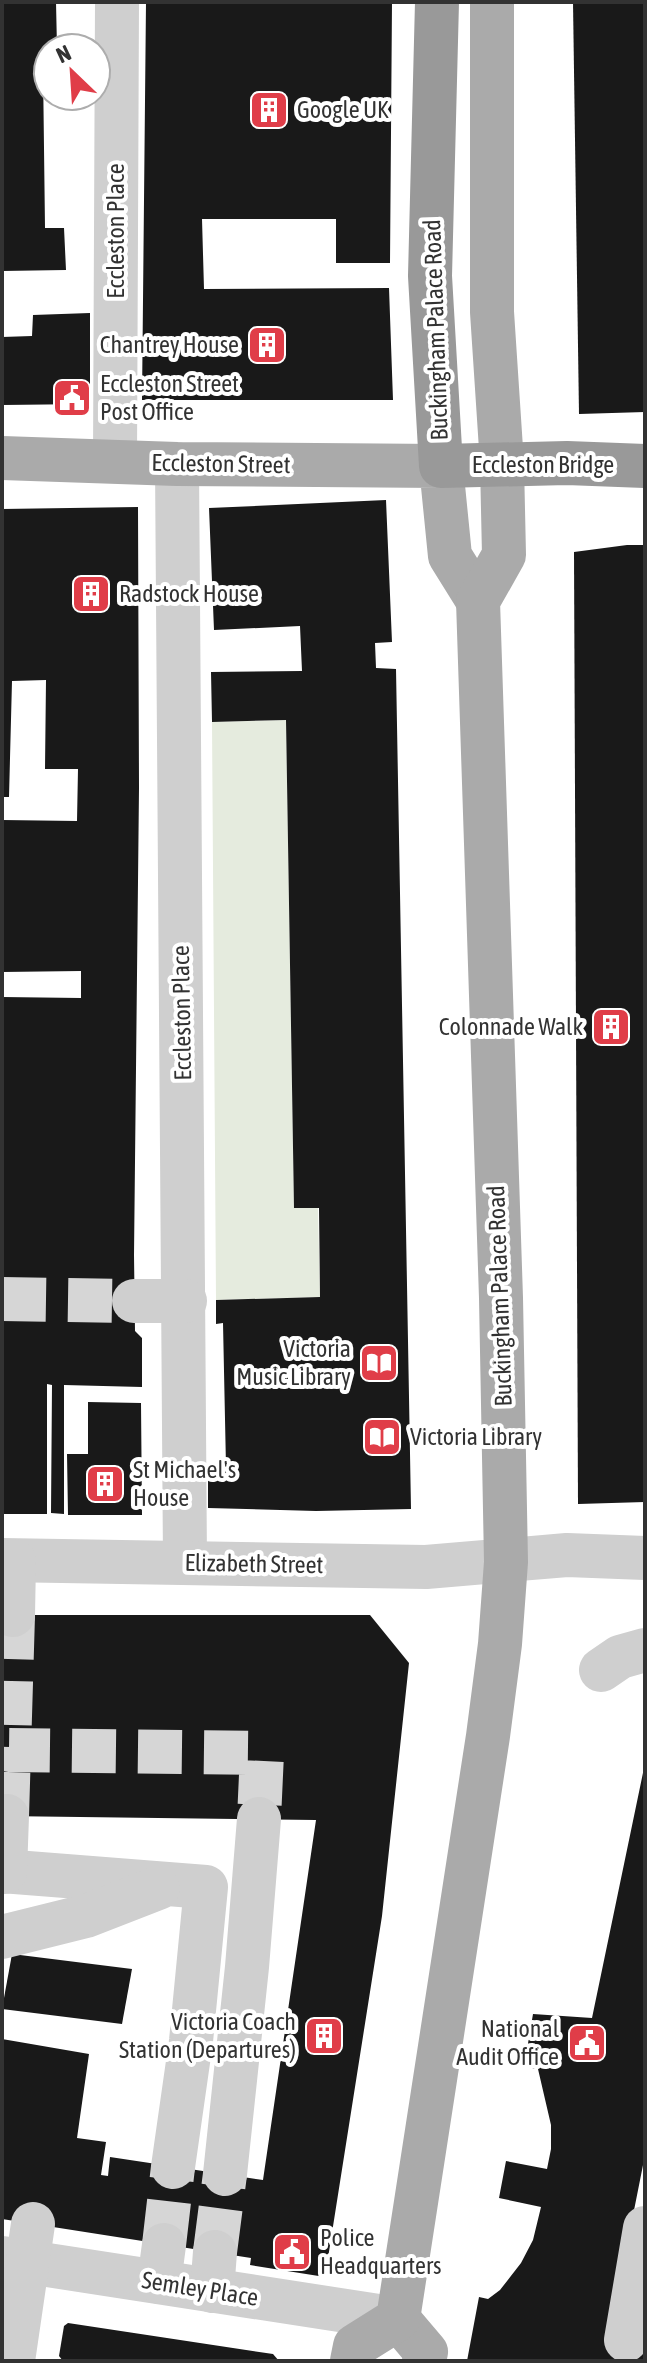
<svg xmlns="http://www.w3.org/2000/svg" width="647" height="2363" font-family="'Asap Condensed',sans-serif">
<rect width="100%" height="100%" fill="#fff"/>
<!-- green -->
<polygon fill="#e5ebde" points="286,720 294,1207 318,1208 320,1297 216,1300 212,722"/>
<!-- building -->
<g fill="#191919">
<polygon points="2,2 56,2 57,48 48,48 48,68 43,68 45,228 64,228 66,270 2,271"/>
<polygon points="146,2 392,2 390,263 336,263 336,219 202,219 204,289 389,288 393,400 142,400"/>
<polygon points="573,2 645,2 645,412 579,414"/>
<polygon points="90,313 90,404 2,405 2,337 32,336 33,315"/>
<polygon points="386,500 392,642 375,643 376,668 396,669 411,1509 316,1511 208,1508 208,1467 226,1467 223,1323 216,1324 216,1300 320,1297 319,1208 294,1208 286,720 212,722 211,672 302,671 300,626 214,630 209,508"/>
<polygon points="138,507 139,788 134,1255 135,1331 142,1338 142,1387 64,1385 64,1514 51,1513 52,1385 47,1384 47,1514 2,1514 2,997 81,998 81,971 2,972 2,820 77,821 78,769 45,769 46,680 12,681 9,797 2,797 2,509"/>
<polygon points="627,545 645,545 645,1502 578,1504 574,552"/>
<polygon points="88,1402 141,1403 142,1515 68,1515 67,1454 88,1454"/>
<polygon points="2,1615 370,1615 409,1663 382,1916 325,2277 250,2265 251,2258 2,2219 2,2039 89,2054 77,2138 106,2142 101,2175 108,2176 110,2157 263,2180 316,1820 2,1816"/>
<polygon points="644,1768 645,2155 609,2336 645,2345 645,2361 467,2361 479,2297 488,2299 500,2290 521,2263 533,2240 541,2207 499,2198 506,2161 547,2169 551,2149 551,2125 538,2069 524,2067 533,2014 592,2018"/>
<polygon points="12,1954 132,1969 122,2024 2,2009"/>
<polygon points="68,2323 273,2354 279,2361 63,2361 59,2356 64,2326"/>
</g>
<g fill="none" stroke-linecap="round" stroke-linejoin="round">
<!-- minor-tunnel -->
<g stroke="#d6d6d6" stroke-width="44" stroke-dasharray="44 22" stroke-linecap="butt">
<polyline points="2,1299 134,1301"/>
<polyline points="13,1615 9,1750 262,1753 259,1819"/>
<polyline points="7,1816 9,1750"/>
<polyline points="164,2245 173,2167"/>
<polyline points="215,2252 225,2174"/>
</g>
<!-- minor -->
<g stroke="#cfcfcf" stroke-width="44">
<polyline points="115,460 117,2"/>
<polyline points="177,464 185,1563"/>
<polyline points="134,1301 185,1301"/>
<polyline points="2,1560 426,1567 567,1555 645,1558"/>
<polyline points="13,1615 14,1561"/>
<polyline points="601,1670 620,1657 645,1650"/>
<polyline points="2,1871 206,1887 191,2041 173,2167"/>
<polyline points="5,1872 7,1816"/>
<polyline points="2,1937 86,1916 158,1888"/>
<polyline points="225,2174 247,1967 259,1819"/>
<polyline points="2,2258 398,2319"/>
<polyline points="159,2282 164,2245"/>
<polyline points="212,2291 215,2252"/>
<polyline points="626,2340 645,2228"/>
<polyline points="13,2361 33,2224"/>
</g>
<!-- major -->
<g stroke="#aaa" stroke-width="44">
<polyline points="2,458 177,464 441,466 450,556 478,601"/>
<polyline points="398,2319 426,2352 424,2361"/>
<polyline points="352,2361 355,2346 398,2319 488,1736 500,1644 506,1562 501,1298 478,601 504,555 502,464 492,312 492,2"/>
</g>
<!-- highway -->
<polyline stroke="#999" stroke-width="44" points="437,2 430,276 441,466 567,463 645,466"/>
</g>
<!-- icons -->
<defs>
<symbol id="building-square" viewBox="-11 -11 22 22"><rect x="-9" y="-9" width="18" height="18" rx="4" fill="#e03d48" stroke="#fff"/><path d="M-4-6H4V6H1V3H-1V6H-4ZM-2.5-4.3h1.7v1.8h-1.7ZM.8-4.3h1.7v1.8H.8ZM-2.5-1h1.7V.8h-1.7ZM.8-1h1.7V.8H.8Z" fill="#fff"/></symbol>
<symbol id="civic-square" viewBox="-11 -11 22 22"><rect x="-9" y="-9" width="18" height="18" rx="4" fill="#e03d48" stroke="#fff"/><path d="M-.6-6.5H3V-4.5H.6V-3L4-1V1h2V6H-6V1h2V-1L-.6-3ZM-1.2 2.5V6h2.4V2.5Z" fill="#fff"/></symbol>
<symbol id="library-square" viewBox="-11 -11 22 22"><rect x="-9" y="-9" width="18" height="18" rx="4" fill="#e03d48" stroke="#fff"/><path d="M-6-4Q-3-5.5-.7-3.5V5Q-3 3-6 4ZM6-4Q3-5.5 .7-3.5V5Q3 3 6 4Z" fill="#fff"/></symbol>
</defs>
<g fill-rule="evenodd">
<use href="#building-square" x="247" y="88" width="44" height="44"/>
<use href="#building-square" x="245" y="323" width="44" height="44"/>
<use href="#civic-square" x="50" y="376" width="44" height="44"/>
<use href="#building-square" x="69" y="572" width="44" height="44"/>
<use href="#building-square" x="589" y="1005" width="44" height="44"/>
<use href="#library-square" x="357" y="1341" width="44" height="44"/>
<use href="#library-square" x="360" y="1415" width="44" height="44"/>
<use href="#building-square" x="83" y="1462" width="44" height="44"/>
<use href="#building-square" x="302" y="2014" width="44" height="44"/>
<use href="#civic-square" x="565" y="2021" width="44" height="44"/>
<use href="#civic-square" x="270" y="2230" width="44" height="44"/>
</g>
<g text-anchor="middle" stroke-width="8" stroke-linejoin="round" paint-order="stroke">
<!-- poi labels -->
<g font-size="24" fill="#323232" stroke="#fff" text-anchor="start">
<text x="297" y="118">Google UK</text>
<text x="239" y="353" text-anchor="end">Chantrey House</text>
<text x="100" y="392">Eccleston Street<tspan x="100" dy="28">Post Office</tspan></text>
<text x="119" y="602">Radstock House</text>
<text x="583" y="1035" text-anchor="end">Colonnade Walk</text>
<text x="351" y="1357" text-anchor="end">Victoria<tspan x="351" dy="28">Music Library</tspan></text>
<text x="410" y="1445">Victoria Library</text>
<text x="133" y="1478">St Michael's<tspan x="133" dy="28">House</tspan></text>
<text x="296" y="2030" text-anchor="end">Victoria Coach<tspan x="296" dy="28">Station (Departures)</tspan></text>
<text x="559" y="2037" text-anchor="end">National<tspan x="559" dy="28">Audit Office</tspan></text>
<text x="320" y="2246">Police<tspan x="320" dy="28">Headquarters</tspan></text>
</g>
<!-- street labels -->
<g font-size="24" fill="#323232" stroke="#fff">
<text transform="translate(116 231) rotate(-90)" y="8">Eccleston Place</text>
<text transform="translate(436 330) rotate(-92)" y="8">Buckingham Palace Road</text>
<text transform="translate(221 464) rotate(1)" y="8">Eccleston Street</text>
<text x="543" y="473">Eccleston Bridge</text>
<text transform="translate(182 1013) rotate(-91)" y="8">Eccleston Place</text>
<text transform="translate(500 1296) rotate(-92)" y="8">Buckingham Palace Road</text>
<text transform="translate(254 1564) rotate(1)" y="8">Elizabeth Street</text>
<text transform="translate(200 2289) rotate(9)" y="8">Semley Place</text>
</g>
</g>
<!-- border -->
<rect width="647" height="2363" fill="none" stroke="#323232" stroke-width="8"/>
<!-- north arrow -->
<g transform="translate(72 72) rotate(335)"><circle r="38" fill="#ffffff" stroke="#adadad" stroke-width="2"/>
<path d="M0-6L14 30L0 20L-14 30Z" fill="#e03d48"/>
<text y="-12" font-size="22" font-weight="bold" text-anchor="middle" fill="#323232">N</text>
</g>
</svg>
